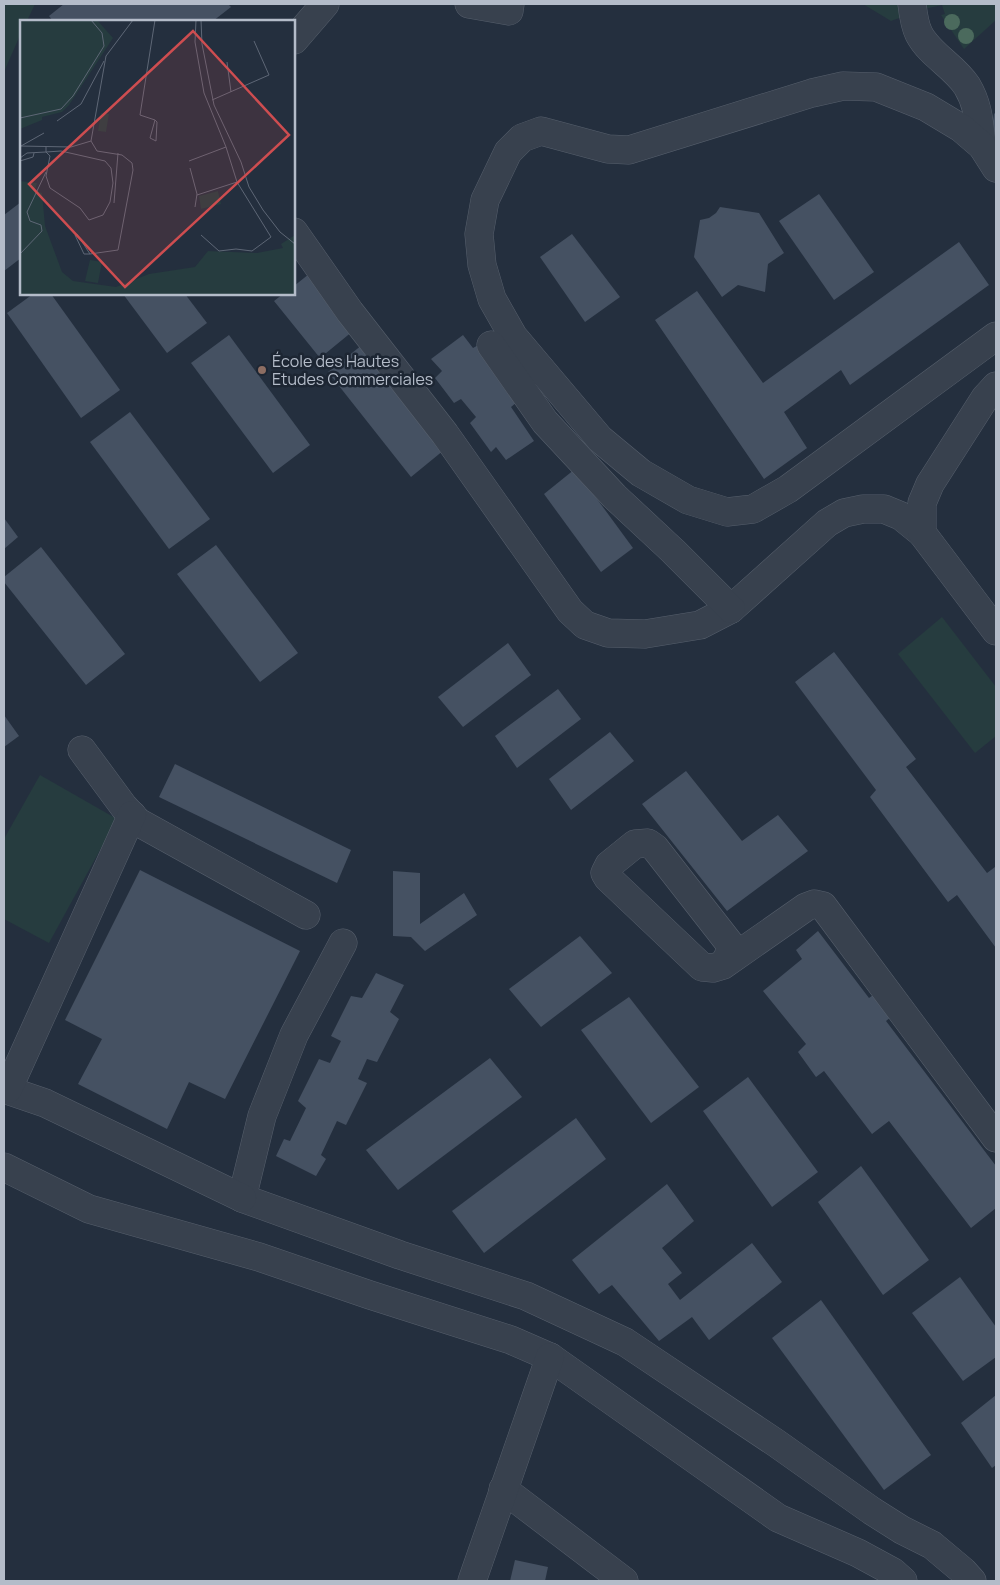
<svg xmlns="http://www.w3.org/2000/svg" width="1000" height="1585" font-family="Manrope,sans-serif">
<rect width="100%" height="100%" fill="#242f3e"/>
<!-- green -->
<g fill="#263c3f">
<polygon points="4,4 35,4 27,21 21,21 21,33 4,72"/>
<polygon points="863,4 996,4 996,20 964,49 941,15 945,14 942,5 924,9 891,21"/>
<polygon points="942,617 996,687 996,736 975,753 898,654"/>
<polygon points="40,775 117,819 49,943 4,919 4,839"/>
</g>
<!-- building -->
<g fill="#455162">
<polygon points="64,4 228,4 231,7 213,21 53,21 49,16"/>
<polygon points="996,112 996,135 992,129 994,114"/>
<polygon points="819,194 874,272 834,300 779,221"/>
<polygon points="21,202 21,258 4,271 4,215"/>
<polygon points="720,207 759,213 784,253 768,264 765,292 738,285 722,297 694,257 700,220 709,218 716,213"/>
<polygon points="572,234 620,297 585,322 540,257"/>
<polygon points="959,242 989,285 850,385 841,370 784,412 807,448 764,479 655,320 697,291 763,383"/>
<polygon points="309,274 353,331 320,358 274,301 283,294 294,294 294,286"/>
<polygon points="33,294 51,294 120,390 81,418 7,313"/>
<polygon points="123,294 185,294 207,323 167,353"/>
<polygon points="229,335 310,445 273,473 191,363"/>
<polygon points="463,335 473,348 482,343 517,402 511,407 534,441 506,460 496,447 491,452 470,423 476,417 461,399 454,403 435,378 442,371 431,359"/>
<polygon points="362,345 444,450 411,477 328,372"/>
<polygon points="130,412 210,519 169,549 90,442"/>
<polygon points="575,469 633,548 601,572 544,494"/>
<polygon points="4,518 18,537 4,549"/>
<polygon points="216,545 298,653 260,682 177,574"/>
<polygon points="41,547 125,654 86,685 4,582 4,577"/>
<polygon points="508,643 531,675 463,727 438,697"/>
<polygon points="834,652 916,759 906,767 987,873 995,867 996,869 996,948 957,895 948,902 870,797 876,790 795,682"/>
<polygon points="558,689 581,719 517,768 495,736"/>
<polygon points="4,715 19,736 4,747"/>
<polygon points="610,732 634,761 571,810 549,779"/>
<polygon points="175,764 351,850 337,883 159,797"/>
<polygon points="686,771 742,841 778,815 808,851 727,911 642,804"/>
<polygon points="140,870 300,951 225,1099 189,1082 167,1129 78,1084 102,1039 65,1020"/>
<polygon points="393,871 420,873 420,924 464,893 477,915 425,951 411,937 393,936"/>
<polygon points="818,931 869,998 880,990 897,1012 886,1021 996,1166 996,1208 971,1228 889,1121 872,1134 824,1071 816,1077 798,1052 806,1044 763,991 802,959 796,950"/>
<polygon points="580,936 612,973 541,1027 509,989"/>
<polygon points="376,973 404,985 390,1012 399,1019 377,1062 367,1059 358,1079 367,1083 346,1125 337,1121 321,1155 326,1159 316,1176 276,1156 284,1139 290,1141 306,1108 298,1101 319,1059 330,1063 341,1041 331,1036 351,996 362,998"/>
<polygon points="629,997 699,1087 651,1123 581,1030"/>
<polygon points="490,1058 522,1097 398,1190 366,1150"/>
<polygon points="748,1077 818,1172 772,1207 703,1111"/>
<polygon points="576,1118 606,1159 484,1253 452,1211"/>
<polygon points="861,1166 929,1260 883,1295 818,1202"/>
<polygon points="667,1184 694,1221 662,1248 682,1273 668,1284 680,1300 752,1243 782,1282 709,1340 692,1317 659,1341 612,1285 599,1294 572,1260"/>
<polygon points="960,1277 996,1327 996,1357 963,1381 912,1313"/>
<polygon points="821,1300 931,1455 884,1490 772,1338"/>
<polygon points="996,1395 996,1465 992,1468 961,1423"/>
<polygon points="515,1560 548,1567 545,1581 510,1581"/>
</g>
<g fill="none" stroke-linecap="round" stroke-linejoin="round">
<defs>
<g id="minor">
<polyline points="469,4 509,11 510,4"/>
<path d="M 912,4 C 913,13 915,26 919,34 C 930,55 954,66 967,86 C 979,106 979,124 982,146"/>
<polyline points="294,40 325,4"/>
<polyline points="996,168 982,146 961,128 926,107 876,87 843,86 812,93 629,150 608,149 541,131 522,138 508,152 485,200 479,234 482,265 492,299 513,336 600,439 641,473 688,500 727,512 753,509 788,489 996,336"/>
<polyline points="294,232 350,312 445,434 570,611 585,625 608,633 645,634 700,625 731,609 827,523 844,513 863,509 884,509 901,516 922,533"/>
<polyline points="491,345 545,422 614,496 673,551 731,609"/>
<polyline points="996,386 985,398 930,484 922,503 922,533 996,631"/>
<polyline points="82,750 124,807 138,822 306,915"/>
<polyline points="343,943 294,1035 262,1116 242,1198 400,1255 526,1296 625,1342 776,1443 872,1511 902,1530 932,1545 963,1571 972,1581"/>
<polyline points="723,965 730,953 730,944 655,848 648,843 635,844 609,865 605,873 608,878 702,967 713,968 723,965 806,907 814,904 823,906 996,1138"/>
<polyline points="4,1089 45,1103 242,1198"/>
<polyline points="8,1089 132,815"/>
<polyline points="4,1167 89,1209 259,1257 370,1295 511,1340 550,1357 778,1518 858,1553 893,1572 903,1581"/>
<polyline points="503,1489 624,1581"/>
<polyline points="472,1581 550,1357"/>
</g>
</defs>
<!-- minor casing -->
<use href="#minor" stroke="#565f6c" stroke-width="29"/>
<!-- minor -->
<use href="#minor" stroke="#38414e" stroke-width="28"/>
</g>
<!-- trees -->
<g fill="#4b6a5d">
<circle cx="952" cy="22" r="8"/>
<circle cx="966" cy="36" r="8"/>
</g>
<!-- markers -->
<circle fill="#8d6e63" stroke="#1d2633" stroke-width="2" cx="262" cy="370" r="5"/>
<g text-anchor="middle" stroke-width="5" stroke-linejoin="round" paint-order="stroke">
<!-- poi labels -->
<g font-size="16" fill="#b4bcc9" stroke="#1d2633" text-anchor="start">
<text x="272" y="367">École des Hautes<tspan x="272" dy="18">Etudes Commerciales</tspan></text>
</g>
</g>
<!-- overview -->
<g transform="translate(20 20)">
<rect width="275" height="275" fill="#242f3e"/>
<path d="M 0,0 L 77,0 L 93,18 L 49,85 L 42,92 L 22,97 L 22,100 L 0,109 ZM 81,93 L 89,94 L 86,112 L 78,111 ZM 0,161 L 17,163 L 15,170 L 22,173 L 25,206 L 42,252 L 53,261 L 96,267 L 129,254 L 175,247 L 188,231 L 237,233 L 263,228 L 261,224 L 275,215 L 275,275 L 0,275 ZM 198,171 L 201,184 L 181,189 L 179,176 ZM 70,240 L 82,242 L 78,263 L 65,261 Z" fill="#263c3f"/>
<path fill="none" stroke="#5e6776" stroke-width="1" d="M 135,0 L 120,95 L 135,100M 181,0 L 182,24 L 194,85 L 221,142 L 229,167 L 243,190 L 260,212 L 275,224M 207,42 L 211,72M 192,80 L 249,55 L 234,21M 0,98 L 41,89 L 53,76 L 84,26 L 82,13 L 71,0M 135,100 L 137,102 L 136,121 L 130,118 ZM 37,101 L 61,84 L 84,41M 0,126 L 51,127 L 71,121 L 86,36 L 113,0M 1,126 L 24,113M 0,138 L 7,133 L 26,132 L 41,131 L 85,141 L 91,148 L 93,163 L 90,182 L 83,195 L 69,200 L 60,188 L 30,168 L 26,156 L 30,136 L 26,132 L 26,127M 0,141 L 13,137 L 14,133M 169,141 L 206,127 L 184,73 L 175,22 L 176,0M 170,148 L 177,174 L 175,187M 177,175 L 217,162M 94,183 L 98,133M 181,215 L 199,231 L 216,229 L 232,231 L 251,217 L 217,162 L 206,127M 0,234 L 22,211 L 21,205 L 10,201 L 7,192 L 26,152M 70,234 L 64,234 L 55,215 L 57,214 L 70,234 L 98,230 L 113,150 L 112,143 L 102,135 L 77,131 L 71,121"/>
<path fill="#ce4d50" fill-opacity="0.15" stroke="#ce4d50" stroke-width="2.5" d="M 173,11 L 269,115 L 105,267 L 9,164 Z"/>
<rect width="275" height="275" fill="none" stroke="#b4bcc9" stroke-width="2.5"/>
</g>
<!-- border -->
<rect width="1000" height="1585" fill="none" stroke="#b4bcc9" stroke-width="10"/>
</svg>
